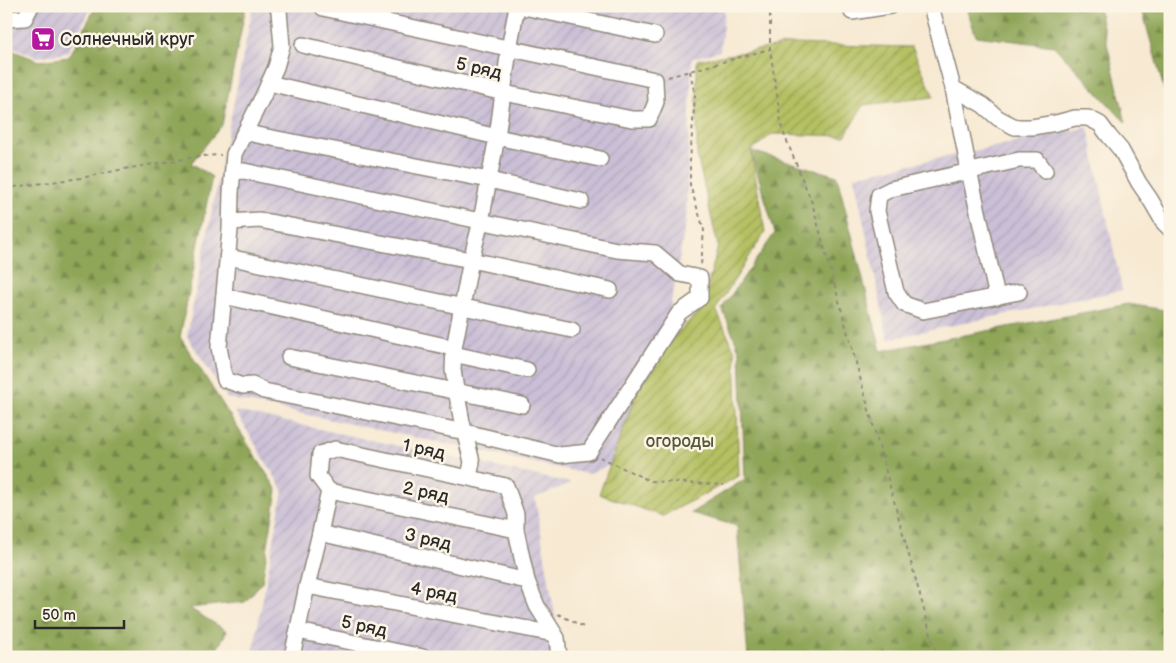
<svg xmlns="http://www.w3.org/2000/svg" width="1176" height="663" font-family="'Balsamiq Sans',sans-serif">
<defs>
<pattern id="industrial-furrows" width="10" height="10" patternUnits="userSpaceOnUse" patternTransform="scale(1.25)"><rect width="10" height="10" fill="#cabfd6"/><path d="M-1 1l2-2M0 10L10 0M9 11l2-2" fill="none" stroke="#aea4b8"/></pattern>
<pattern id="forest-firs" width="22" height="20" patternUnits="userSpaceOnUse" patternTransform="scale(1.25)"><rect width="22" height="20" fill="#8fa658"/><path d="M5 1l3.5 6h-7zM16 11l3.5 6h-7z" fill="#758749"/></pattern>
<pattern id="garden-furrows" width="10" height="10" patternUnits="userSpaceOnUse" patternTransform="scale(1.25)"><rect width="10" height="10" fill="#b4c062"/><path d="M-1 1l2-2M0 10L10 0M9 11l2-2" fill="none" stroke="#939c51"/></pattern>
</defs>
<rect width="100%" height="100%" fill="#fcf5e5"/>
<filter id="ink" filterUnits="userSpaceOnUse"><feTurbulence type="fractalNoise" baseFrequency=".02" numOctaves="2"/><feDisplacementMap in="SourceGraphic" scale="10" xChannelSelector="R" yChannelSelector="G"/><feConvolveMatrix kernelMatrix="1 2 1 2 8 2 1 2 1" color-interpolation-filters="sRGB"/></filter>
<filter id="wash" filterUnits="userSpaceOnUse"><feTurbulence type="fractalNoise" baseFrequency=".0096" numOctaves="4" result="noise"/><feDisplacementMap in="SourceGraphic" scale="20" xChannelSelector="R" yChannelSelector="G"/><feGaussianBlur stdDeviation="1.12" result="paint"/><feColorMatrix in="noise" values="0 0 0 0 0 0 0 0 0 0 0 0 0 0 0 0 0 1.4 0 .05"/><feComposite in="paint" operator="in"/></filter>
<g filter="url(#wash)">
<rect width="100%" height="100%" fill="#f7e9d2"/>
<!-- industrial -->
<g fill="url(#industrial-furrows)">
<polygon points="8,6 92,6 67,53 37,57 6,44 6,10"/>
<polygon points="253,6 725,6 720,51 692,58 686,221 644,451 588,474 227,398 187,336"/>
<polygon points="1088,127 1122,290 888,339 854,176"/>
<polygon points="235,411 571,483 535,498 562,657 252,657 283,490"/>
</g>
<!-- forest -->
<g fill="url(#forest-firs)" stroke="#5d6842">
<polygon points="96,6 246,6 222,125 191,163 212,177 180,337 277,490 262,582 245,602 189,608 227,631 215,653 220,657 6,657 6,48 39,61 69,57"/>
<polygon points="966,6 1098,6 1126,123 1054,46 976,36"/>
<polygon points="1141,6 1170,6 1170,111"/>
<polygon points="751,151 837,176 881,351 1129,304 1170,311 1170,657 748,657 737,526 691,513 745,479 740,352 722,308 775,233"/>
</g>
<!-- garden -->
<polygon fill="url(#garden-furrows)" stroke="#707646" points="792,44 912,47 934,97 863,105 845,136 772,134 751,151 765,232 716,309 735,352 739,476 663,516 599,494 638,389 670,340 702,308 718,246 697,155 697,60"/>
</g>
<g filter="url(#ink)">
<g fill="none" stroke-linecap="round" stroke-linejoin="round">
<defs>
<g id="minor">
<polyline points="519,6 655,35"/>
<polyline points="931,6 953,88 983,105 998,118 1015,127 1032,127 1056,123 1075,118 1088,118 1100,124 1109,136 1121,150 1139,183 1150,199 1164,223 1170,229"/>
<polyline points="852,12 890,6"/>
<polyline points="6,19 25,18 31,6"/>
<polyline points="303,45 504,93 632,119 649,119 656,102 655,80 323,8"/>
<polyline points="269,83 497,137 600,159"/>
<polyline points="953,88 969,171 997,297"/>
<polyline points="243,135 249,133 257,135 489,180 581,201"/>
<polyline points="233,172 244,171 617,250 655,253 680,274 700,278 700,298 679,313 589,452 560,455 465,432 264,391 252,385 243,386 225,380 219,347 230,230 231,193 234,154 264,94 276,67 282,46 279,11 277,6"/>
<polyline points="231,222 259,220 471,260 610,290"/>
<polyline points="228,257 572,330"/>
<polyline points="1019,292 923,311 904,304 896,292 877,211 879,195 891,189 1019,160 1037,160 1045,171"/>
<polyline points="224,296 454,348"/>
<polyline points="453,354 527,370"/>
<polyline points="289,357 522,405"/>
<polyline points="469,477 472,462 462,422 456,390 453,370 454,348 471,260 481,221 497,137 509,49 517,6"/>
<polyline points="329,491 516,530"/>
<polyline points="320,533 527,581"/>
<polyline points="307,586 554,634"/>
<polyline points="298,631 423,657"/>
<polyline points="292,657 307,586 320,533 329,491 318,476 320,454 335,449 506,486 516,514 516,530 527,581 537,606 557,638 559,657"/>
</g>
</defs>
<!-- minor casing -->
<use href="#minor" stroke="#918a7e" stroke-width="18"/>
<!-- path -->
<g stroke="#918a7e" stroke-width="2" stroke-dasharray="4 4" stroke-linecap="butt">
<polyline points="770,6 770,49 782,129 812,203 937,657"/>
<polyline points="690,71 695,95 690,161 690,185 704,230 701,265"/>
<polyline points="668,77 770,49"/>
<polyline points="6,188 81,178 124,169 202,156 221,155"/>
<polyline points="600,457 650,481 724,485"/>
<polyline points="558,614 584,627"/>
</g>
<!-- minor -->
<use href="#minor" stroke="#fff" stroke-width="15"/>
</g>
</g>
<!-- icons -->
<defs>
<symbol id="supermarket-square" viewBox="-11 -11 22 22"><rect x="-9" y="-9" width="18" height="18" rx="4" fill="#b5179e" stroke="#fcf5e5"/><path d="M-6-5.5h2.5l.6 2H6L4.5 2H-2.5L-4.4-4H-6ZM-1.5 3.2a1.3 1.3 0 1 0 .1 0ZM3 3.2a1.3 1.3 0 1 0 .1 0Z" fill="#fff"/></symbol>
</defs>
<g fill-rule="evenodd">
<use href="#supermarket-square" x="29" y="25" width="28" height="28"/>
</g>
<g text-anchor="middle" stroke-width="5" stroke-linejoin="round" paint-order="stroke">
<!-- poi labels -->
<g font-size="18" fill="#2b2b2b" stroke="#fcf5e5" text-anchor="start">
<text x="60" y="45">Солнечный круг</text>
</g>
<!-- street labels -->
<g font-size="18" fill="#2b2b2b" stroke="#fcf5e5">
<text transform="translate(479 68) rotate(13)" y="6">5 ряд</text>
<text transform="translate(424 449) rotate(12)" y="6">1 ряд</text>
<text transform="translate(426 492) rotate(12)" y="6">2 ряд</text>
<text transform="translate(428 539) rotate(13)" y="6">3 ряд</text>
<text transform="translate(434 592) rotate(11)" y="6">4 ряд</text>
<text transform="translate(364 626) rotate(12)" y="6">5 ряд</text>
</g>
<!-- park labels -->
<g font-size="18" fill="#54583c" stroke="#fcf5e5">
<text x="680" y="447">огороды</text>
</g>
</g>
<!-- margin -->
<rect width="1176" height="663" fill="none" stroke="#fcf5e5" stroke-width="25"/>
<!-- scale -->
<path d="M35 620v8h89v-8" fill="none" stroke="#2b2b2b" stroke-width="2.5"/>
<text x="42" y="620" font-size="15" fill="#2b2b2b" stroke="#fcf5e5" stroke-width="4" paint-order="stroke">50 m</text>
</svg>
